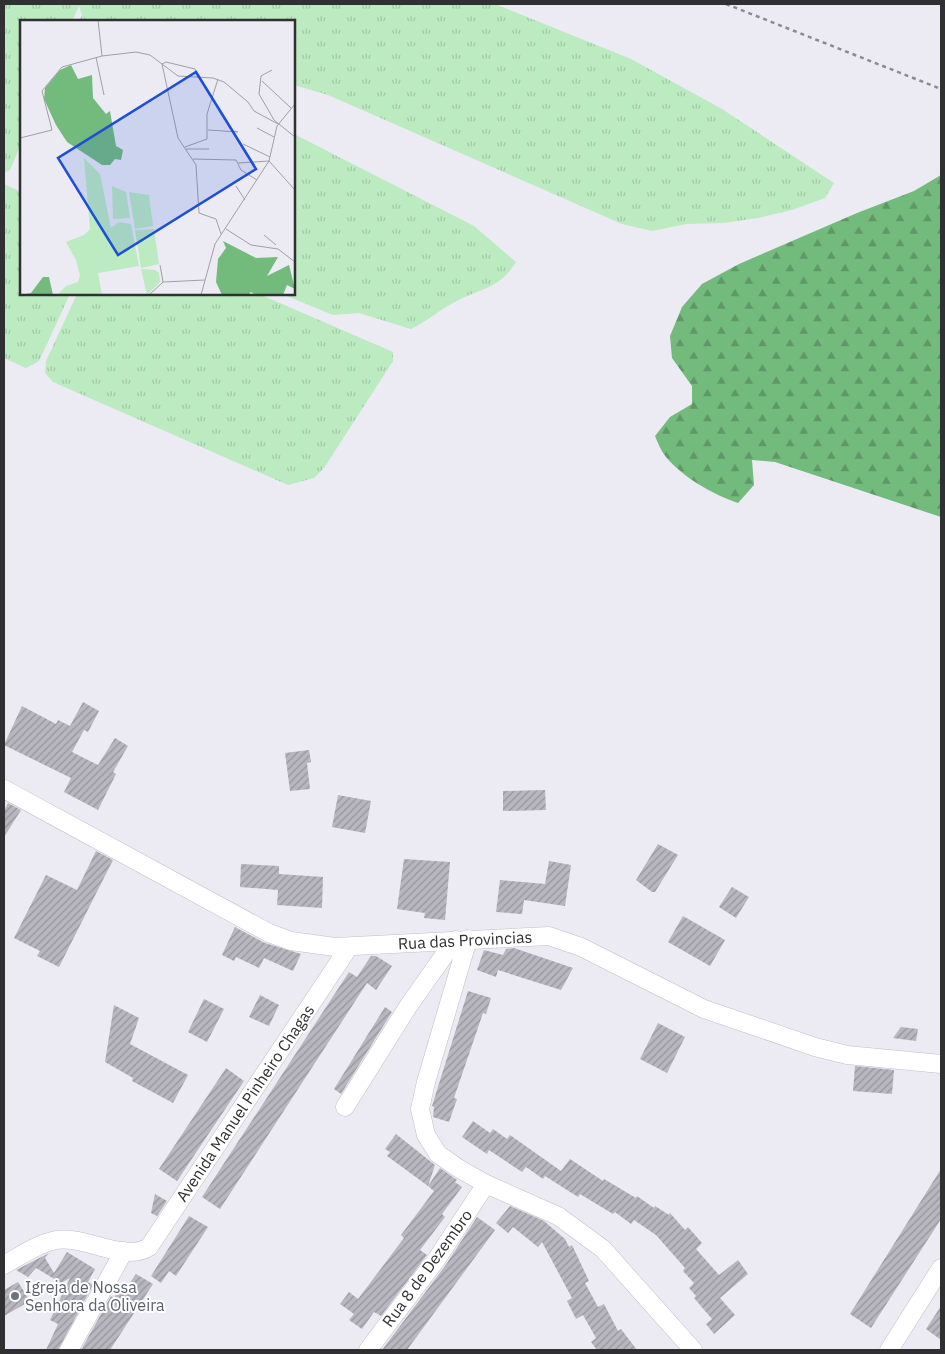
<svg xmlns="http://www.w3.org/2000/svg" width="945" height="1354" font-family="'IBM Plex Sans',sans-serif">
<defs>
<pattern id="grass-tufts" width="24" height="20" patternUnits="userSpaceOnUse" patternTransform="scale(1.25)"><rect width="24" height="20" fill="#bceac1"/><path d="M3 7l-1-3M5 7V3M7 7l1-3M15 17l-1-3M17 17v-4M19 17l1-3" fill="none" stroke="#a2c9a6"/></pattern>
<pattern id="forest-firs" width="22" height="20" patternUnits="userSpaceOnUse" patternTransform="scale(1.25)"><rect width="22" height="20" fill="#73ba7d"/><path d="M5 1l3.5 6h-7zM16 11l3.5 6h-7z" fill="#5f9867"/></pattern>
<pattern id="building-hatch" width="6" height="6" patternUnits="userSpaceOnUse" patternTransform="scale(1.25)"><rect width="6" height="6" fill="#b8b6bf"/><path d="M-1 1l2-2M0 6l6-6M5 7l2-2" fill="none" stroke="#96949c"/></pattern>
</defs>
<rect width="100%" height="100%" fill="#eceaf3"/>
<!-- grass -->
<g fill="url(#grass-tufts)">
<polygon points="4,4 495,4 631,59 722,109 834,183 825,198 792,210 758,218 723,223 686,224 652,231 622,224 328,95 294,85 294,21 79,21 82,15 79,6 72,21 21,21 21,144 10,170 4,173"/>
<path d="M 294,134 L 474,226 L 516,262 C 499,290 480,288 455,302 C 439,310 426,322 411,329 L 359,313 L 333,315 L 282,294 L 294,294 Z"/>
<polygon points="4,184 21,192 21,294 70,294 39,361 26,368 4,358"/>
<polygon points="77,294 259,294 393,352 393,361 324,468 314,478 288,485 53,382 45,373 46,361"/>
</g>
<!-- forest -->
<path fill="url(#forest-firs)" d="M 941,175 L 941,517 L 775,462 L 752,460 L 754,485 L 738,503 C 712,494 684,478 666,457 C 661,451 658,443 655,436 L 670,417 L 692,404 L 692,386 L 672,358 L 670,336 L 682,307 L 702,284 L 739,264 L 857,213 L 914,191 Z"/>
<!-- building -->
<g fill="url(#building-hatch)">
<polygon points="83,702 99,711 88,732 84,730 72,752 98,765 115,738 128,746 113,772 116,774 98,810 64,792 71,778 4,745 22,706 56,724 58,720 70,726"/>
<polygon points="309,750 311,762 307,763 310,789 290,791 285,753"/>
<polygon points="545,790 546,810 503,811 503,791"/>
<polygon points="338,795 371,801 365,833 332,827"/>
<polygon points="8,803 21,810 4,837 4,811"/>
<polygon points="658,844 678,855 655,892 652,892 636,880"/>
<polygon points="96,851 113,860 59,967 37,956 40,951 14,938 46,875 77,890"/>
<polygon points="404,859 450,862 445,920 424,918 425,913 397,909"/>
<polygon points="549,861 571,865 565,906 524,900 522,914 496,912 500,880 545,884"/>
<polygon points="241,864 279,866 279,874 323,877 322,908 277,905 278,890 240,887"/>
<polygon points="732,887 749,897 736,918 719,907"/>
<polygon points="683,916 725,940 710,966 668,942"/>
<polygon points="235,927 265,943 301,954 293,971 264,958 259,968 236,957 234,961 222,955"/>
<polygon points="514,948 573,968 561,990 498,970 496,977 477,970 484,950 503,955 506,949"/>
<polygon points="371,956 376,956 392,966 376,990 367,983 220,1209 202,1197 349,972 357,977"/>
<polygon points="468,991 491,998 486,1014 483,1013 454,1098 457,1099 449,1122 433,1117 434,1107 432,1106"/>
<polygon points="260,995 279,1005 269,1026 249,1017"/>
<polygon points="204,999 224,1009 207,1042 188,1032"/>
<polygon points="114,1005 139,1018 130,1044 188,1075 173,1103 132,1081 133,1078 105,1062"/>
<polygon points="385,1007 392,1012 341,1094 334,1089"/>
<polygon points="658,1023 685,1037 667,1073 640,1059"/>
<polygon points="901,1027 918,1029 916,1041 893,1038"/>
<polygon points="855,1066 894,1070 892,1094 853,1091"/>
<polygon points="226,1068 244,1081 177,1181 159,1169"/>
<polygon points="473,1121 490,1133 493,1129 507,1139 510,1135 561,1171 570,1159 603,1181 604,1179 636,1198 637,1196 654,1208 655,1206 669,1215 670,1213 685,1230 688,1227 702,1243 696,1249 719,1275 738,1260 748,1274 720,1298 735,1315 714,1334 706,1324 712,1319 694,1298 696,1296 689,1288 694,1283 683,1271 685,1268 656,1235 634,1220 631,1224 615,1212 613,1214 580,1194 578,1197 545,1176 543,1179 526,1167 522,1172 489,1150 487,1154 462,1137"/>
<polygon points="396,1134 435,1165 428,1186 387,1156 390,1152 385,1149"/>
<polygon points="440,1168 457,1180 455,1182 462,1187 442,1214 445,1217 420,1250 427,1255 381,1316 374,1312 362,1329 349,1320 354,1314 340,1304 349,1292 358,1299 404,1238 401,1235 434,1191 428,1186"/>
<polygon points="941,1169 941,1219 871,1328 850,1314"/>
<polygon points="155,1194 167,1201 157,1216 151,1213"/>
<polygon points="510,1206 544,1221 565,1239 569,1247 572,1245 589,1281 585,1283 598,1307 604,1304 618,1331 621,1329 637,1350 597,1350 591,1342 596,1338 583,1315 576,1319 567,1301 572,1298 542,1242 538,1247 513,1227 508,1233 496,1223"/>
<polygon points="189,1216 208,1227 176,1276 169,1271 161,1283 151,1276"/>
<polygon points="477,1217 495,1230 407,1350 382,1350 445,1266"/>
<polygon points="67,1252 95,1269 88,1282 93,1285 58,1350 46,1350 58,1324 50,1320 70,1278 61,1283 36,1268 28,1277 16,1270 49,1253 45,1258 54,1273"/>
<polygon points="136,1274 153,1284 110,1350 81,1350 111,1296 114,1298 121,1287 125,1290"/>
<polygon points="18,1282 30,1301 4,1316 4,1290"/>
<polygon points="941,1306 941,1340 926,1329"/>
</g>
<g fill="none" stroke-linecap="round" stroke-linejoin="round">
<defs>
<g id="minor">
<polyline points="4,789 269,933 291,941 335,947 549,936 581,947 704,1009 815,1047 847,1055 941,1064"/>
<polyline points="468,939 426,1082 420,1109 426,1135 438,1154 458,1168 486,1184 558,1216 603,1249 693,1350"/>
<polyline points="345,1107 409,1005 455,940"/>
<path d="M 4,1265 C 20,1256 37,1244 56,1240 C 85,1235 124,1263 149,1247 L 349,947"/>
<polyline points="69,1350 124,1251"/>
<polyline points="368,1350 436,1260 486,1184"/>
<polyline points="889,1350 941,1268"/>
</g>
</defs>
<!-- minor casing -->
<use href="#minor" stroke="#c1bfc8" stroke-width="19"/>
<!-- path -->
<polyline stroke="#8c8a90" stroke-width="2.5" stroke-dasharray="4 4" stroke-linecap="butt" points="726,4 941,89"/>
<!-- minor -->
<use href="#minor" stroke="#fff" stroke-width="18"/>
</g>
<!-- markers -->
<circle fill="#6b7280" stroke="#fff" stroke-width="2" cx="15" cy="1296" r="5"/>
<g text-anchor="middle" stroke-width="4" stroke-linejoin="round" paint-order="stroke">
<!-- street labels -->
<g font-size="16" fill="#302f32" stroke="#fff">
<text transform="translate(465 940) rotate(-3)" y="6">Rua das Provincias</text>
<text transform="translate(245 1103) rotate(-56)" y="6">Avenida Manuel Pinheiro Chagas</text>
<text transform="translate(427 1268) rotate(-54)" y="6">Rua 8 de Dezembro</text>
</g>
<!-- worship labels -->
<g font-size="16" fill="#5b616d" stroke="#fff" text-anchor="start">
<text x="25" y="1293">Igreja de Nossa<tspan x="25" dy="18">Senhora da Oliveira</tspan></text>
</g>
</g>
<!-- overview -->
<g transform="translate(20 20)">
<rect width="275" height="275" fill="#eceaf3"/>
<path d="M 64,138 L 80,154 L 91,208 L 99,202 L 111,204 L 119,246 L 78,253 L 82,275 L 37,275 L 46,266 L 58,262 L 60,255 L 56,240 L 46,222 L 64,215 L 70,209 ZM 92,166 L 106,172 L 110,198 L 93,199 ZM 109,172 L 129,175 L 133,206 L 115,209 ZM 134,209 L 139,244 L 121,248 L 115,210 ZM 121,249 L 135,250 L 139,253 L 140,262 L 127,275 Z" fill="#bceac1"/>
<path d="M 51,45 L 58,59 L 72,55 L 73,78 L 86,94 L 90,91 L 96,126 L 103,130 L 101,140 L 95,139 L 90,145 L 82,145 L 47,122 L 36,105 L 24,79 L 25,68 L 40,50 ZM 203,221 L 236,238 L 258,237 L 247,256 L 269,245 L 275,269 L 267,265 L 263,275 L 236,275 L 231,272 L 228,275 L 202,275 L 196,262 L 198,239 L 206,228 ZM 23,257 L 29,257 L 33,275 L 0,275 L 11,273 Z" fill="#73ba7d"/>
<path fill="none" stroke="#a19fa6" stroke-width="1" d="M 78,0 L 82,36M 76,37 L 84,75M 252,50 L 241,56 L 239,74 L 254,100 L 275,117M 178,58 L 175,49 L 146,42 L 142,44 L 158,118 L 176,145 L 179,193 L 196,199 L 201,214M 242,61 L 271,88M 237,108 L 254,117M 188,110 L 218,112 L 214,111M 0,118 L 32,110 L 22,71 L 42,47 L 82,36 L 116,32 L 130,35 L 158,56 L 193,58 L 204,62 L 228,82 L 234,91 L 258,104M 223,124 L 250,137M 165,127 L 187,119 L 187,94 L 198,59M 166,129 L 189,129M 173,139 L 216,140 L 221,150 L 237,160M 218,143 L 249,141 L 275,170M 216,166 L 225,180M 206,209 L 231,225 L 258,229 L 275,242M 244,215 L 256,225M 140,245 L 143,262M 129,275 L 143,262 L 185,260M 181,275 L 195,224 L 249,141 L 257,106 L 275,84"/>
<path fill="#1d4ed8" fill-opacity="0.15" stroke="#1d4ed8" stroke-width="2.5" d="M 176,52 L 236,149 L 98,235 L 38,138 Z"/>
<rect width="275" height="275" fill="none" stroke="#302f32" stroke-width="2.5"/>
</g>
<!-- border -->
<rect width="945" height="1354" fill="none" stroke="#302f32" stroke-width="10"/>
</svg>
